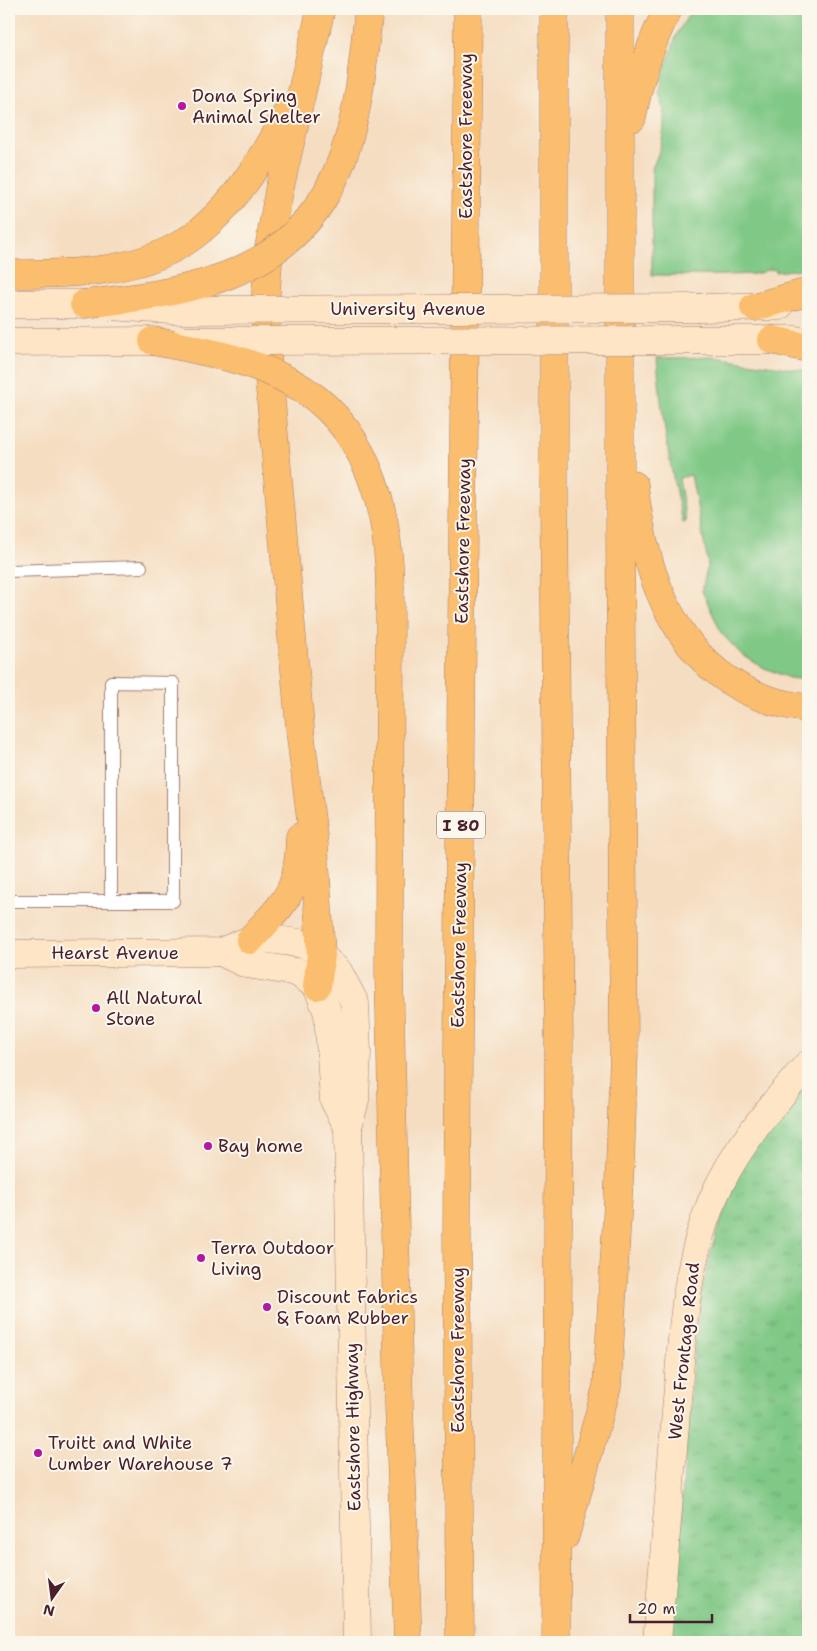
<svg xmlns="http://www.w3.org/2000/svg" width="817" height="1651" font-family="'Shantell Sans',sans-serif">
<defs>
<pattern id="park-tufts" width="24" height="20" patternUnits="userSpaceOnUse" patternTransform="scale(1.25)"><rect width="24" height="20" fill="#7fc885"/><path d="M3 7l-1-3M5 7V3M7 7l1-3M15 17l-1-3M17 17v-4M19 17l1-3" fill="none" stroke="#6fab73"/></pattern>
</defs>
<rect width="100%" height="100%" fill="#fbf7ec"/>
<filter id="ink" filterUnits="userSpaceOnUse"><feTurbulence type="fractalNoise" baseFrequency=".02" numOctaves="2"/><feDisplacementMap in="SourceGraphic" scale="10" xChannelSelector="R" yChannelSelector="G"/><feConvolveMatrix kernelMatrix="1 2 1 2 8 2 1 2 1" color-interpolation-filters="sRGB"/></filter>
<filter id="wash" filterUnits="userSpaceOnUse"><feTurbulence type="fractalNoise" baseFrequency=".0096" numOctaves="4" result="noise"/><feDisplacementMap in="SourceGraphic" scale="20" xChannelSelector="R" yChannelSelector="G"/><feGaussianBlur stdDeviation="1.12" result="paint"/><feColorMatrix in="noise" values="0 0 0 0 0 0 0 0 0 0 0 0 0 0 0 0 0 1.4 0 .05"/><feComposite in="paint" operator="in"/></filter>
<g filter="url(#wash)">
<rect width="100%" height="100%" fill="#f5ddc1"/>
<!-- grass -->
<g fill="#7fc885" stroke="#647458">
<path d="M 692,9 L 808,9 L 808,268 L 775,272 L 776,270 C 768,267 763,273 754,274 C 720,276 686,275 652,275 L 652,168 C 663,147 669,115 659,93 L 662,82 L 661,80 L 677,34 Z"/>
<path d="M 714,357 L 808,371 L 808,680 L 789,678 L 762,667 L 741,654 L 722,634 L 702,591 L 708,563 L 691,475 L 679,478 L 686,522 L 683,523 C 670,469 661,414 657,358 Z"/>
</g>
<!-- park -->
<path fill="url(#park-tufts)" stroke="#647458" d="M 808,1064 L 808,1642 L 671,1642 C 676,1569 682,1496 688,1423 C 695,1339 698,1264 735,1187 L 722,1180 Z"/>
</g>
<g filter="url(#ink)">
<g fill="none" stroke-linecap="round" stroke-linejoin="round">
<defs>
<g id="lane">
<polyline points="9,571 141,567"/>
<polyline points="9,901 173,901 173,683 111,682 111,901"/>
</g>
<g id="secondary">
<polyline points="9,304 84,304"/>
<polyline points="700,308 779,306"/>
<polyline points="700,340 796,340"/>
<polyline points="9,342 153,341"/>
<polyline points="221,952 247,964 297,972 317,986 328,1013 334,1100 348,1127"/>
<polyline points="9,954 221,952 250,940 269,939 299,943 312,948 338,971 355,1003 357,1052 355,1100 348,1127 357,1642"/>
<path d="M 657,1642 C 663,1565 670,1489 676,1412 C 682,1341 684,1269 711,1203 C 733,1150 771,1106 808,1064"/>
</g>
<g id="highway">
<polyline points="554,9 554,499 559,1044 556,1642"/>
<polyline points="362,70 369,9"/>
<path d="M 632,118 C 639,79 650,44 668,9"/>
<path d="M 9,274 C 67,274 136,274 186,241 C 234,209 264,156 290,107"/>
<polyline points="754,307 808,292"/>
<polyline points="772,340 808,348"/>
<path d="M 634,485 C 646,591 688,695 808,708"/>
<polyline points="390,588 389,969 399,1405 408,1642"/>
<path d="M 250,940 C 286,900 298,895 300,837"/>
<polyline points="317,986 321,955 314,845 301,738 268,367 265,307 269,248 279,191 321,9"/>
<polyline points="565,1536 607,1387 620,1165 624,1050 620,527 620,9"/>
<polyline points="460,1642 457,1235 458,1049 468,9"/>
</g>
</defs>
<!-- lane casing -->
<use href="#lane" stroke="#a07e76" stroke-width="14"/>
<!-- secondary casing -->
<use href="#secondary" stroke="#a07e76" stroke-width="29"/>
<!-- highway casing -->
<use href="#highway" stroke="#a07e76" stroke-width="29"/>
<!-- lane -->
<use href="#lane" stroke="#fff" stroke-width="12"/>
<!-- secondary -->
<use href="#secondary" stroke="#fde5c5" stroke-width="28"/>
<!-- highway -->
<use href="#highway" stroke="#fbbd6e" stroke-width="28"/>
<defs>
<g id="secondary-bridge">
<polyline points="110,306 172,310 700,308"/>
<polyline points="184,341 700,340"/>
</g>
<g id="highway-bridge">
<path d="M 84,304 C 110,301 137,298 163,293 C 297,268 346,201 362,70"/>
<path d="M 153,341 C 199,350 250,359 291,382 C 367,423 389,508 390,588"/>
</g>
</defs>
<!-- secondary-bridge casing -->
<use href="#secondary-bridge" stroke="#a07e76" stroke-width="29" stroke-linecap="butt"/>
<!-- highway-bridge casing -->
<use href="#highway-bridge" stroke="#a07e76" stroke-width="29" stroke-linecap="butt"/>
<!-- secondary-bridge -->
<use href="#secondary-bridge" stroke="#fde5c5" stroke-width="28"/>
<!-- highway-bridge -->
<use href="#highway-bridge" stroke="#fbbd6e" stroke-width="28"/>
</g>
</g>
<!-- markers -->
<g fill="#b5179e" stroke="#fbf7ec" stroke-width="2">
<circle cx="182" cy="106" r="5"/>
<circle cx="96" cy="1008" r="5"/>
<circle cx="208" cy="1146" r="5"/>
<circle cx="201" cy="1258" r="5"/>
<circle cx="267" cy="1307" r="5"/>
<circle cx="38" cy="1453" r="5"/>
</g>
<g text-anchor="middle" stroke-width="4" stroke-linejoin="round" paint-order="stroke">
<!-- shield labels -->
<rect fill="#fbf7ec" stroke="#7f6065" stroke-width="1" x="437" y="811.5" width="48" height="27" rx="4"/>
<g font-size="16" font-weight="bold" fill="#4a1f2b">
<text x="461" y="831">I 80</text>
</g>
<!-- poi labels -->
<g font-size="18" fill="#4a1f2b" stroke="#fbf7ec" text-anchor="start">
<text x="192" y="102">Dona Spring<tspan x="192" dy="21">Animal Shelter</tspan></text>
<text x="106" y="1004">All Natural<tspan x="106" dy="21">Stone</tspan></text>
<text x="218" y="1152">Bay home</text>
<text x="211" y="1254">Terra Outdoor<tspan x="211" dy="21">Living</tspan></text>
<text x="277" y="1303">Discount Fabrics<tspan x="277" dy="21">&amp; Foam Rubber</tspan></text>
<text x="48" y="1449">Truitt and White<tspan x="48" dy="21">Lumber Warehouse 7</tspan></text>
</g>
<!-- street labels -->
<g font-size="18" fill="#4a1f2b" stroke="#fbf7ec">
<text transform="translate(466 136) rotate(-90)" y="6">Eastshore Freeway</text>
<text x="408" y="315">University Avenue</text>
<text transform="translate(463 541) rotate(-89)" y="6">Eastshore Freeway</text>
<text transform="translate(459 945) rotate(-89)" y="6">Eastshore Freeway</text>
<text x="115" y="959">Hearst Avenue</text>
<text transform="translate(458 1350) rotate(-90)" y="6">Eastshore Freeway</text>
<text transform="translate(684 1351) rotate(-84)" y="6">West Frontage Road</text>
<text transform="translate(353 1427) rotate(-91)" y="6">Eastshore Highway</text>
</g>
</g>
<!-- margin -->
<rect width="817" height="1651" fill="none" stroke="#fbf7ec" stroke-width="30"/>
<!-- north arrow -->
<g transform="translate(52 1598) rotate(194)" stroke="#fbf7ec" stroke-width="4" paint-order="stroke">
<path d="M0-4L9 19L0 12L-9 19Z" fill="#4a1f2b"/>
<text y="-8" font-size="14" font-weight="bold" text-anchor="middle" fill="#4a1f2b">N</text>
</g>
<!-- scale -->
<path d="M630 1614v8h82v-8" fill="none" stroke="#4a1f2b" stroke-width="2.5"/>
<text x="637" y="1614" font-size="15" fill="#4a1f2b" stroke="#fbf7ec" stroke-width="4" paint-order="stroke">20 m</text>
</svg>
